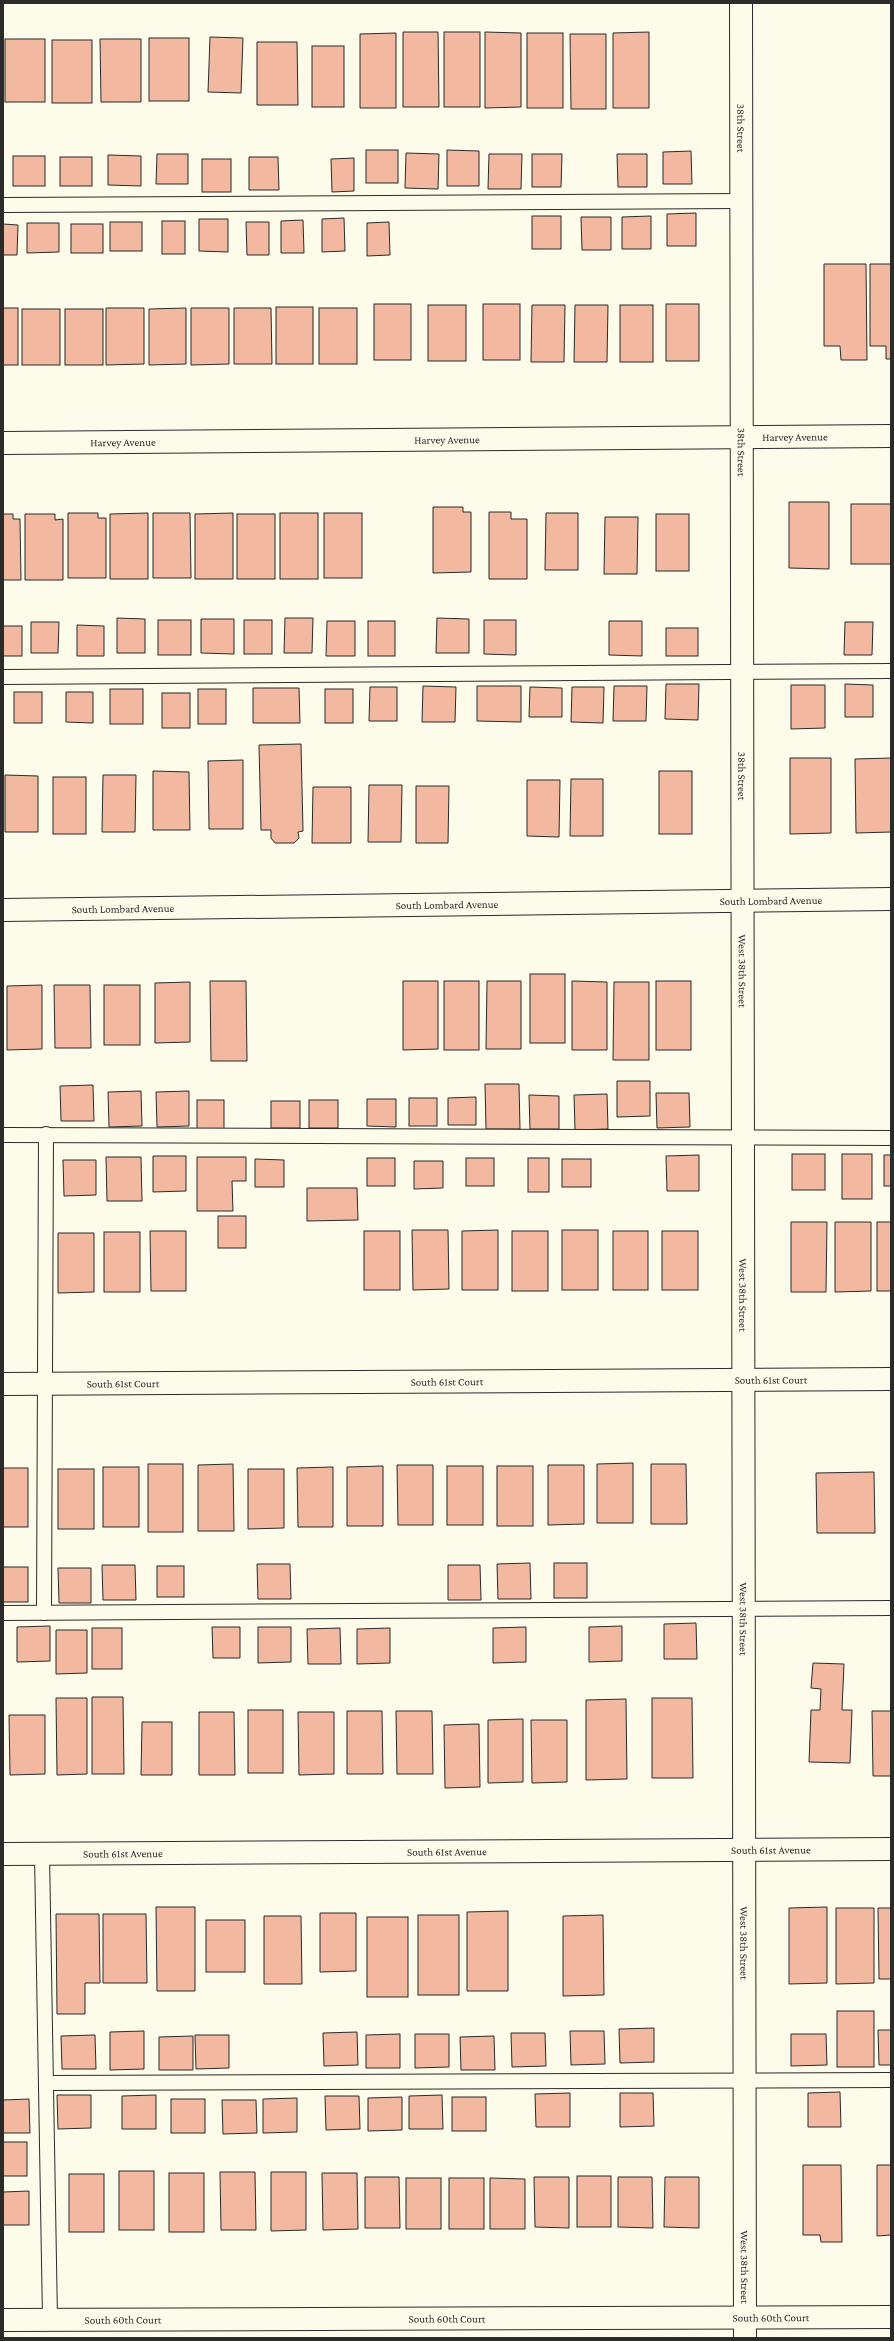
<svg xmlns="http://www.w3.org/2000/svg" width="894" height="2341" font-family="'Crimson Pro',serif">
<rect width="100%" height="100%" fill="#fdfbea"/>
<!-- building -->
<g fill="#f2b8a0" stroke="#2b2b2b">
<polygon points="403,32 438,32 439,107 403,107"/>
<rect x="444" y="32" width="36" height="75"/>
<polygon points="485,32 521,33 521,107 485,108"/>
<polygon points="649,32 649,108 613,108 613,33"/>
<polygon points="396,33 396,108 360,108 360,34"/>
<rect x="527" y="33" width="36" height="75"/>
<polygon points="570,34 606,34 606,109 571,109"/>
<polygon points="210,37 243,38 241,93 208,92"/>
<rect x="149" y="38" width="40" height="63"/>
<rect x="5" y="39" width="40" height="63"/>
<polygon points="100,39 141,39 141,102 101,102"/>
<rect x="52" y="40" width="40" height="63"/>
<polygon points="257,42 297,42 298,105 257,105"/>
<rect x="312" y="46" width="32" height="61"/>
<rect x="366" y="150" width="32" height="33"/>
<polygon points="447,150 479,151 479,186 447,186"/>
<polygon points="691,151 692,184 663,184 663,152"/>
<polygon points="406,153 439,154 438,189 405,188"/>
<polygon points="157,154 188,154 188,184 156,184"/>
<polygon points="489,154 522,154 521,189 488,189"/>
<polygon points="532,154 562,154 561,187 532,187"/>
<polygon points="617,154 647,154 647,187 618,187"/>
<polygon points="108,155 141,156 141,186 108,185"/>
<rect x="13" y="156" width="32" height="30"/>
<rect x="60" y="157" width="32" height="29"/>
<polygon points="249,157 278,157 279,190 249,190"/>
<polygon points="354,158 354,191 332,192 331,159"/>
<rect x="202" y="159" width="29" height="33"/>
<polygon points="696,213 696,246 667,246 667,214"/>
<rect x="532" y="216" width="29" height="33"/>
<polygon points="651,216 651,249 622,249 622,217"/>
<polygon points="581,217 611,217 611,250 582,250"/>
<polygon points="344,218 345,251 322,252 322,219"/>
<polygon points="199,219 228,219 228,252 199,251"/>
<polygon points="303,220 304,253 281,253 281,221"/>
<rect x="162" y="221" width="23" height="33"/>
<rect x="110" y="222" width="32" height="29"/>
<polygon points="246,222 269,222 269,255 247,255"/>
<polygon points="389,222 390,255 367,256 367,223"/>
<polygon points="27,223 59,223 59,252 27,253"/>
<polygon points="3,224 18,225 17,255 3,255"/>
<rect x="71" y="224" width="32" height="29"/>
<polygon points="824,264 866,264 867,360 841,360 840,346 824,346"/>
<polygon points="870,264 891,264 891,359 886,359 886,346 870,346"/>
<rect x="374" y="304" width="37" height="56"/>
<rect x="483" y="304" width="37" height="56"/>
<rect x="666" y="304" width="33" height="57"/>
<rect x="428" y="305" width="38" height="56"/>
<polygon points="532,305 565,305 564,362 531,362"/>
<polygon points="575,305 608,305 607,362 574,362"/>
<rect x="620" y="305" width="33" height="57"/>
<rect x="276" y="307" width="37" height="57"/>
<rect x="3" y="308" width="15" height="57"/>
<polygon points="106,308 144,308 144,364 106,365"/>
<polygon points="186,308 186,364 149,365 149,309"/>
<polygon points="191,308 229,308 229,364 191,365"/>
<polygon points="234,308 271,308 272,364 234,364"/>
<rect x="319" y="308" width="38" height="56"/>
<rect x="22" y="309" width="38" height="56"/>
<rect x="65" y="309" width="38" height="56"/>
<polygon points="789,502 829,502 829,569 789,568"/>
<rect x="851" y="504" width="40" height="60"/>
<polygon points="433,507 463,507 463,512 471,512 471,572 433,573"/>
<polygon points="489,512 511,512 511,519 527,519 527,579 489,579"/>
<polygon points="68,513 98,513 98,518 106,518 106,578 68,578"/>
<polygon points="148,513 148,579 110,579 110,514"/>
<polygon points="153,513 190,513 191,578 153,578"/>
<polygon points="233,513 233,579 195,579 195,514"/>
<rect x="280" y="513" width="38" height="66"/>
<rect x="324" y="513" width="38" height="65"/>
<polygon points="546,513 578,513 578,570 545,570"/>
<polygon points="3,514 13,514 13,519 20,519 21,580 3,580"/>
<polygon points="25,514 55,514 55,520 63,519 63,580 25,580"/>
<rect x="237" y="514" width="38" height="65"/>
<rect x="656" y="514" width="33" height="57"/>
<polygon points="605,517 638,517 637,574 604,574"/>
<polygon points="117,618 145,619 145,653 117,653"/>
<polygon points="285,618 313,618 312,653 284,653"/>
<polygon points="437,618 469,619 469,653 436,653"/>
<polygon points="201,619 234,619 234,654 201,653"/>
<rect x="158" y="620" width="33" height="35"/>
<rect x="244" y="620" width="28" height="34"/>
<polygon points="484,620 516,620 516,655 484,654"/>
<polygon points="327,621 355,621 355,656 326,656"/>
<rect x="368" y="621" width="27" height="35"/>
<polygon points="609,621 642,621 642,656 609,655"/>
<polygon points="31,622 59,622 58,653 31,653"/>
<polygon points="845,622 873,622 872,655 844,655"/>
<polygon points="77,625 104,626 104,656 77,656"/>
<rect x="3" y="626" width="19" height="30"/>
<rect x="666" y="628" width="32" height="28"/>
<polygon points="666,684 699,684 698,720 665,719"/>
<polygon points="845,684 873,685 873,717 845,717"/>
<polygon points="791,685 825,685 825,728 791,729"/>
<polygon points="423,686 456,687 455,722 422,722"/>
<polygon points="477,686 521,686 521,722 477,721"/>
<polygon points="614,686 647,686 646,721 613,721"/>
<polygon points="370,687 397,687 397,721 369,721"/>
<polygon points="530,687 562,688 562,717 529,717"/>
<polygon points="572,687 604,687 603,723 571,722"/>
<polygon points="253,688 299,688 300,723 253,723"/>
<rect x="110" y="689" width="33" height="35"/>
<rect x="198" y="689" width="28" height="35"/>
<rect x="325" y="689" width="28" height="34"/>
<rect x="14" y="692" width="28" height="31"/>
<polygon points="66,692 93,692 93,723 66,722"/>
<rect x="162" y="693" width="28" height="35"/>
<polygon points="301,744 303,831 298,832 299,838 294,843 275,843 271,838 271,830 261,830 259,745"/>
<polygon points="790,758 831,758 831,833 790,834"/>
<polygon points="891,758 891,832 856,833 855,759"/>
<polygon points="243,760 243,829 209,829 208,761"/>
<polygon points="153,771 189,772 190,830 153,830"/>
<rect x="659" y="771" width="33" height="63"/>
<polygon points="5,775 38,776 38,832 5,832"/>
<polygon points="103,775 136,775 135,832 102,832"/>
<rect x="53" y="777" width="33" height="57"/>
<polygon points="571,779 603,779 603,836 570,836"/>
<polygon points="527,780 560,780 559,837 527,836"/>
<polygon points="369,785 402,785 401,842 368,842"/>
<polygon points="416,786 449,786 448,843 416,843"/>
<polygon points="313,787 351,787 351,843 312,843"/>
<rect x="530" y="974" width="35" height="69"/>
<polygon points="210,981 246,981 247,1061 211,1061"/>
<polygon points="403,981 438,981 438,1049 403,1050"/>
<rect x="444" y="981" width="35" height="69"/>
<polygon points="487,981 521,981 521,1049 486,1049"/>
<polygon points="572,981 607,982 607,1050 572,1050"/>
<rect x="656" y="981" width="35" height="69"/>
<polygon points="190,982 190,1042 155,1043 155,983"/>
<polygon points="614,982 649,982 649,1060 613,1060"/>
<polygon points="42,985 42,1049 7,1050 7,986"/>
<polygon points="54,985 90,985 91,1048 55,1048"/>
<rect x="104" y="985" width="36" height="60"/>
<polygon points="617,1081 650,1081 650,1116 617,1117"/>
<polygon points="485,1084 519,1084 520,1129 486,1129"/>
<polygon points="93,1085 94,1121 61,1121 60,1086"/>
<polygon points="141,1091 142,1126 109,1127 108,1092"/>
<polygon points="189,1091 189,1126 157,1127 156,1092"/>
<polygon points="656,1093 689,1093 690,1127 657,1128"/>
<polygon points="607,1094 608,1129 575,1130 574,1095"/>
<polygon points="529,1095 559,1096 559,1129 530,1129"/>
<polygon points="476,1097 476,1125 448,1125 448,1098"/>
<rect x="409" y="1098" width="28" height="28"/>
<polygon points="367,1099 396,1099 396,1127 367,1126"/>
<rect x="197" y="1100" width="27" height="31"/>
<rect x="309" y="1100" width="29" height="28"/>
<rect x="271" y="1101" width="29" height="27"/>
<rect x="792" y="1154" width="33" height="36"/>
<rect x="842" y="1154" width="30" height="45"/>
<polygon points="699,1155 699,1191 667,1191 666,1156"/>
<rect x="884" y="1155" width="7" height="31"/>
<polygon points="153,1156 186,1156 186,1191 153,1192"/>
<polygon points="106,1157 141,1157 142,1201 107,1201"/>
<polygon points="197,1157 246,1157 246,1181 232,1181 233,1211 197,1211"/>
<rect x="367" y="1158" width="28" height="28"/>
<rect x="466" y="1158" width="28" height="28"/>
<rect x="528" y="1158" width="21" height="34"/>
<polygon points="255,1159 284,1160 284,1187 255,1187"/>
<rect x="562" y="1159" width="29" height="28"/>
<polygon points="63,1160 96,1160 96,1195 64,1196"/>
<polygon points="414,1161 443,1161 443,1188 414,1189"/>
<polygon points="307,1188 357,1188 358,1220 307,1221"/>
<rect x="218" y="1216" width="28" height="32"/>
<polygon points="791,1222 827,1222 826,1292 791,1292"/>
<polygon points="835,1222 871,1222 871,1291 835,1292"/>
<rect x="877" y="1222" width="14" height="69"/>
<polygon points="412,1230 448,1230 449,1289 413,1290"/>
<polygon points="498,1230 498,1290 462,1290 462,1231"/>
<rect x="562" y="1230" width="36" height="60"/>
<polygon points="150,1231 186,1231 186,1291 151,1291"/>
<rect x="364" y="1231" width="36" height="59"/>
<rect x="512" y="1231" width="36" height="60"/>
<rect x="613" y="1231" width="35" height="59"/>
<rect x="662" y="1231" width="36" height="59"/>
<rect x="104" y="1232" width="36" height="60"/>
<polygon points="58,1233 94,1233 94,1292 58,1293"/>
<polygon points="633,1463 633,1523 597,1523 597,1464"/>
<rect x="148" y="1464" width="35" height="68"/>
<polygon points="233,1464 234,1531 198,1531 198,1465"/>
<polygon points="651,1464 686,1464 687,1524 651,1524"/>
<polygon points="397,1465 433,1465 433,1525 398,1525"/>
<polygon points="548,1465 584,1465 584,1524 548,1525"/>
<polygon points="383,1466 383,1526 347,1526 347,1467"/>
<rect x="447" y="1466" width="36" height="59"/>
<rect x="497" y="1466" width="36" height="60"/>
<rect x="103" y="1467" width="36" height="60"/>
<polygon points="333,1467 333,1527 298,1527 297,1468"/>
<rect x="3" y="1468" width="25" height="59"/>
<rect x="58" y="1469" width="36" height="60"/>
<polygon points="248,1469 284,1469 284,1528 248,1529"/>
<polygon points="874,1472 875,1533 817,1533 816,1473"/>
<polygon points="530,1563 531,1599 498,1599 497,1564"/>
<rect x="554" y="1563" width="33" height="35"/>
<polygon points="257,1564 290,1564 291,1599 258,1599"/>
<polygon points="102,1565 135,1565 136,1600 103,1600"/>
<polygon points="448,1565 480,1565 481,1600 448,1600"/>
<rect x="157" y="1566" width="27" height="31"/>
<rect x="3" y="1567" width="25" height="35"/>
<polygon points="58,1568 91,1568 91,1603 59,1603"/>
<polygon points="696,1623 697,1659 664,1659 664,1624"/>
<polygon points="50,1626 50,1661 17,1662 17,1627"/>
<polygon points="622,1626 622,1661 589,1662 589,1627"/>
<polygon points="212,1627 240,1627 240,1658 213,1658"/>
<polygon points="258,1627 291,1627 291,1662 258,1663"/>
<polygon points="526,1627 526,1662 493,1663 493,1628"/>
<rect x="92" y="1628" width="30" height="41"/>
<polygon points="340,1628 341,1664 308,1664 307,1629"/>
<polygon points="390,1628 390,1663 357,1664 357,1629"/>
<polygon points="56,1630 87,1630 87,1673 56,1674"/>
<polygon points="813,1663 844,1664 842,1710 852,1710 850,1763 809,1762 811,1710 820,1710 821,1689 811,1688"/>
<polygon points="92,1697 123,1697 124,1774 92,1774"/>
<polygon points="56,1698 87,1698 87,1774 57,1775"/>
<polygon points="652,1698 692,1698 693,1778 652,1778"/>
<polygon points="626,1699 627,1779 586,1780 586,1700"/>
<rect x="248" y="1710" width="35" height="63"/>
<polygon points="347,1711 382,1711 383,1774 347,1774"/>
<polygon points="396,1711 432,1711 433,1774 397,1774"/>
<polygon points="872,1711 891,1711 891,1776 873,1776"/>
<polygon points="199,1712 234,1712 235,1775 199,1775"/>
<polygon points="298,1712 334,1712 334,1774 299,1775"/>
<polygon points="9,1715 45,1715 45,1774 10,1775"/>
<polygon points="523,1719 523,1782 488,1783 488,1720"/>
<polygon points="531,1720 567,1720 567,1782 532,1783"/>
<polygon points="142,1722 172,1722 172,1775 141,1775"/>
<polygon points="479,1724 480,1787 445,1788 444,1725"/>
<polygon points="156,1907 195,1907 195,1991 157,1991"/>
<polygon points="827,1907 827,1983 789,1984 789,1908"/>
<polygon points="836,1908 874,1908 874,1983 836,1984"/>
<polygon points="878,1908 891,1908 891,1979 879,1979"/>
<polygon points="508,1911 508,1991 467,1991 467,1912"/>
<polygon points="320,1913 356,1913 356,1971 320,1972"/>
<polygon points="56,1914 99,1914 100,1983 85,1983 85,2014 57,2014"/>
<polygon points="103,1914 146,1914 147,1983 103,1983"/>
<rect x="418" y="1915" width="41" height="80"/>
<polygon points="603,1915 604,1995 563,1996 563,1916"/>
<polygon points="264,1916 301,1916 302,1984 264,1984"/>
<rect x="367" y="1917" width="41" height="80"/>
<rect x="206" y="1920" width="39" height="52"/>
<rect x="837" y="2011" width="37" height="56"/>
<polygon points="654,2028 654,2062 620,2063 619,2029"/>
<polygon points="878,2030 891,2030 891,2065 879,2065"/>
<polygon points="144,2031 144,2069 110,2070 110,2032"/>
<polygon points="570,2031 604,2031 605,2064 571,2065"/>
<polygon points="357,2032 358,2065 324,2066 323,2033"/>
<polygon points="511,2033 545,2033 546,2066 512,2067"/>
<polygon points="400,2034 400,2068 366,2068 366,2035"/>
<polygon points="415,2034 449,2034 449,2067 415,2068"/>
<polygon points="791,2034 826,2034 827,2065 791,2066"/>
<polygon points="95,2035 96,2069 62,2069 61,2036"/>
<polygon points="195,2035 229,2035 229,2068 196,2069"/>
<polygon points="193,2036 193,2070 159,2070 159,2037"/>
<polygon points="494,2036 495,2070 461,2070 460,2037"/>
<polygon points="840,2092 841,2127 808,2127 808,2093"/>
<polygon points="570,2093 570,2127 536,2127 535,2094"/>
<polygon points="620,2093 653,2093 654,2126 620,2127"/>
<polygon points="57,2095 91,2095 91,2128 58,2129"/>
<polygon points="156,2095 156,2129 122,2129 122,2096"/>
<polygon points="442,2095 443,2129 409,2129 409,2096"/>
<polygon points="325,2096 359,2096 360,2129 326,2130"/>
<polygon points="402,2097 402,2130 368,2131 368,2098"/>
<rect x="452" y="2097" width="34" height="34"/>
<polygon points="297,2098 297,2132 263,2133 263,2099"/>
<polygon points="29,2099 30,2133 3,2133 3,2100"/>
<rect x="171" y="2099" width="34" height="34"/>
<polygon points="222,2100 256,2100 257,2133 223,2134"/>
<rect x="3" y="2142" width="24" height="34"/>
<polygon points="803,2165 841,2165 842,2242 821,2242 820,2235 803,2235"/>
<polygon points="877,2165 891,2165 891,2235 877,2236"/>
<rect x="119" y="2171" width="35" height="59"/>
<polygon points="220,2172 255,2172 256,2230 221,2230"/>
<polygon points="271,2172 306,2172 306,2230 271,2231"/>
<rect x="169" y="2173" width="35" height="59"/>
<polygon points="322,2173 357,2173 358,2229 323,2230"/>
<rect x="69" y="2174" width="35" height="58"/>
<rect x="577" y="2176" width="34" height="51"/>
<polygon points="365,2177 399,2177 400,2228 365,2228"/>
<polygon points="534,2177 569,2177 569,2228 535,2227"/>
<polygon points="618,2177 652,2177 653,2228 618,2227"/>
<polygon points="665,2177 699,2177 699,2228 664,2227"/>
<rect x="406" y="2178" width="35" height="51"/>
<rect x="449" y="2178" width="35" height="51"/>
<polygon points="490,2178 525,2179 525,2229 490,2229"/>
<polygon points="29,2191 29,2225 3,2225 3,2192"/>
</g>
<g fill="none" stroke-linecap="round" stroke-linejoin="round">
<defs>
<g id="service">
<polyline points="3,205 741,201"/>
<polyline points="3,677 891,671"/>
<polyline points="3,1135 891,1138"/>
<polyline points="3,1613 891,1608"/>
<polyline points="44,1613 46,1134"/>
<polyline points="42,1854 50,2320"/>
<polyline points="46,2083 891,2080"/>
</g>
<g id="minor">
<path id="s1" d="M 741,3 L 745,2338"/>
<path id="s2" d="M 3,443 L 891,436"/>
<path id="s3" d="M 3,910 L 891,899"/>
<path id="s4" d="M 3,1384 L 891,1379"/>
<path id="s5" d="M 3,1854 L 891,1849"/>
<path id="s6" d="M 3,2320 L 891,2317"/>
</g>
</defs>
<!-- service casing -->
<use href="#service" stroke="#2b2b2b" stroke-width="16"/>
<!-- minor casing -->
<use href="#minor" stroke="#2b2b2b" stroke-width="24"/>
<!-- service -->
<use href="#service" stroke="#fdfbea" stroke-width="14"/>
<!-- minor -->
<use href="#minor" stroke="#fdfbea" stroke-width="22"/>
</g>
<g text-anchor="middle" stroke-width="3" stroke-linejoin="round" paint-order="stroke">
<!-- street labels -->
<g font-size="11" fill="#2b2b2b" stroke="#fdfbea">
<text dy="4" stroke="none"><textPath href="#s1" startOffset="125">38th Street</textPath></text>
<text dy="4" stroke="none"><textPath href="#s2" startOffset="792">Harvey Avenue</textPath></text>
<text dy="4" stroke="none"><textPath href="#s2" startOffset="444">Harvey Avenue</textPath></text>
<text dy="4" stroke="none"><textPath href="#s2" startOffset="120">Harvey Avenue</textPath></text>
<text dy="4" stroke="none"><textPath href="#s1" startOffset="449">38th Street</textPath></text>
<text dy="4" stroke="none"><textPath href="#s1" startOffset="773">38th Street</textPath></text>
<text dy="4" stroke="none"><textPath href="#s3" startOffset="768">South Lombard Avenue</textPath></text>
<text dy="4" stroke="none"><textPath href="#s3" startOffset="444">South Lombard Avenue</textPath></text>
<text dy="4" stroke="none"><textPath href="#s3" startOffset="120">South Lombard Avenue</textPath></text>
<text dy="4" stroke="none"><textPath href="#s1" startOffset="968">West 38th Street</textPath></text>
<text dy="4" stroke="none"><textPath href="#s1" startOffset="1292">West 38th Street</textPath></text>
<text dy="4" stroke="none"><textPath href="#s4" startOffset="768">South 61st Court</textPath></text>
<text dy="4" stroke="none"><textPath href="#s4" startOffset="444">South 61st Court</textPath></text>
<text dy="4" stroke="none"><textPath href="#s4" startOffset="120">South 61st Court</textPath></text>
<text dy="4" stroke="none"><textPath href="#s1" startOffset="1616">West 38th Street</textPath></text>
<text dy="4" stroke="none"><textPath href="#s5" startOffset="768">South 61st Avenue</textPath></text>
<text dy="4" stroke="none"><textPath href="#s5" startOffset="444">South 61st Avenue</textPath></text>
<text dy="4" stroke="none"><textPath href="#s5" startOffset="120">South 61st Avenue</textPath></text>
<text dy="4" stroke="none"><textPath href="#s1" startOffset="1940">West 38th Street</textPath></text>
<text dy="4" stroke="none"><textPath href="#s1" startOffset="2264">West 38th Street</textPath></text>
<text dy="4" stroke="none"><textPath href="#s6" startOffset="768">South 60th Court</textPath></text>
<text dy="4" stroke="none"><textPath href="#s6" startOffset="120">South 60th Court</textPath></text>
<text dy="4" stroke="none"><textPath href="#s6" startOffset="444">South 60th Court</textPath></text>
</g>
</g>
<!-- border -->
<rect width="894" height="2341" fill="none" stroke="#2b2b2b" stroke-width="8"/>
</svg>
